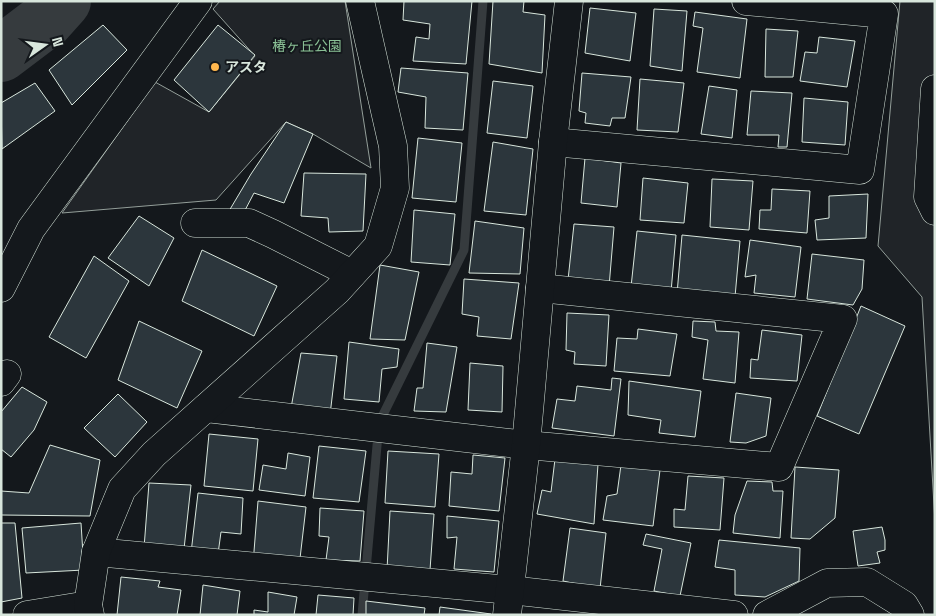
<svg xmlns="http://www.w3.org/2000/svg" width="936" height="616" font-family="'Space Grotesk','Noto Sans JP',sans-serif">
<rect width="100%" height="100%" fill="#14181c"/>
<!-- green -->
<g fill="#202428" stroke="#939e99">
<polygon points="220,1 345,1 371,168 313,134 286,122 216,200 62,213 155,82 209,112 255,56 213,9"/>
<polygon points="900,1 935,1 935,523 922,297 878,246"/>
</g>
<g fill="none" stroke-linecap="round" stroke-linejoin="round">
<!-- stream -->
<polyline stroke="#363b3e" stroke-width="9" points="362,615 379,423 464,250 483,1"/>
<!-- river -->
<polyline stroke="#363b3e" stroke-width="56" points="1,54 46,20 63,1"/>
</g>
<!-- building -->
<g fill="#2c363c" stroke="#d8e6dc">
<polygon points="404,1 472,1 466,64 413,61 416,37 429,39 430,24 403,20"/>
<polygon points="493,1 524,1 523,12 545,15 542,73 489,64"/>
<polygon points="590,8 636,13 630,61 585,53"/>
<polygon points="654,9 687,11 682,71 650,66"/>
<polygon points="695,12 747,19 740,78 697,72 703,28 693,26"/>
<polygon points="103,25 127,50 72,105 49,70"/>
<polygon points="218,25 255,55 209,112 174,80"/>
<polygon points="766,29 798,31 793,77 765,77"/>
<polygon points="819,37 855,41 847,87 800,81 805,52 817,53"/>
<polygon points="401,68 468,73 463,130 425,128 426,97 398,92"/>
<polygon points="582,73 631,77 625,118 612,118 610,126 585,123 586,113 579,111"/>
<polygon points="640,79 684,83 678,132 637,130"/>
<polygon points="493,81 533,86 527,138 487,133"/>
<polygon points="35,83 55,111 2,149 1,103"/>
<polygon points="709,86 737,90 732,138 701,134"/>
<polygon points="751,91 792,93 787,147 778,147 779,135 747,135"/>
<polygon points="804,98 848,102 845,145 802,142"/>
<polygon points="286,122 313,134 284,203 254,193 242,216 229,211 251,174"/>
<polygon points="418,138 462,143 456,202 412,198"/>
<polygon points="493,142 533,149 526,215 484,211"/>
<polygon points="585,158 621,163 617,207 581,203"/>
<polygon points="304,173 366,174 363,231 329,232 328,218 301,216"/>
<polygon points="643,178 688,183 684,223 640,220"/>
<polygon points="712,179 753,181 749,230 710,227"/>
<polygon points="772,189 810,191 807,233 759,229 760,210 771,210"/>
<polygon points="868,194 866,238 817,240 815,220 829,218 829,196"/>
<polygon points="414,210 455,214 450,265 411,262"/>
<polygon points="139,216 174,238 149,286 108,258"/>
<polygon points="475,221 524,228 520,274 469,273"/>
<polygon points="574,224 614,227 609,287 568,280"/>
<polygon points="637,231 676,235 671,292 631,287"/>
<polygon points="682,235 740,241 735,297 677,294"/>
<polygon points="750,240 801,247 795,297 754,293 756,275 745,277"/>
<polygon points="202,250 277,286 254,336 182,301"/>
<polygon points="812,254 864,260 862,289 853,305 807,299"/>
<polygon points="94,256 129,281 86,358 49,337"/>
<polygon points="380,265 419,272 405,340 370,339"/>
<polygon points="464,279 519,283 511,339 477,336 479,317 462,314"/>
<polygon points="861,306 905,326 859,434 817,416"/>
<polygon points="567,313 609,315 606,366 574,364 575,352 566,350"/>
<polygon points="139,321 202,351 177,408 118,380"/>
<polygon points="693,321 715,322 716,331 739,332 735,383 703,379 708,340 692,337"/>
<polygon points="638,329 677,334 670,376 614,371 617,338 637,339"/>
<polygon points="762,330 802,335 797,381 750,378 751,359 758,360"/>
<polygon points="349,342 399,349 397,367 382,369 379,402 344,399"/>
<polygon points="427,343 457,347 446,412 414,411 417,388 423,388"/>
<polygon points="301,353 337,356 330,415 291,408"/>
<polygon points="470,363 503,366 502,412 468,410"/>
<polygon points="612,378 621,379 614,436 552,428 557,399 575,401 577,386 611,390"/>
<polygon points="629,381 701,391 695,437 659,433 661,420 628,415"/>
<polygon points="22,387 47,402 34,430 11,457 1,449 1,412"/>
<polygon points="736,393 771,398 766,436 746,443 730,442"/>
<polygon points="118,394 147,422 115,457 84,428"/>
<polygon points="209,434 258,439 253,491 204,486"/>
<polygon points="50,445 100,460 90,516 1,515 1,491 29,493"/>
<polygon points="319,446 366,451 359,502 313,498"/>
<polygon points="388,451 439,454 435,507 385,503"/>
<polygon points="288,453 310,457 305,496 259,490 263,465 286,469"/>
<polygon points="473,455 505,458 499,511 449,506 451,472 472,474"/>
<polygon points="555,459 598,464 594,524 537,514 542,490 551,492"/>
<polygon points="621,465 660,470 653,526 603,520 607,496 617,494"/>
<polygon points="795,467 839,470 835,518 810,539 791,538"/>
<polygon points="688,476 724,478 720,530 674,527 674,509 685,510"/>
<polygon points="747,481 772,482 773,491 783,491 780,538 733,533 735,515"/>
<polygon points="149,483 191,485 184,549 144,548"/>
<polygon points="198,493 243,498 241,534 221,532 218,554 191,553"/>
<polygon points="258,501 306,507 299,567 253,564"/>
<polygon points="320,508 364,511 360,561 326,560 329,537 319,536"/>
<polygon points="390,511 434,514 430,570 387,570"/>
<polygon points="447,516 499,521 494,572 454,569 457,537 447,538"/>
<polygon points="1,523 15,523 22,598 1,602"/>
<polygon points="81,523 84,570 26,573 22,528"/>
<polygon points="882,527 885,540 885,550 877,552 880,563 858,566 853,531"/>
<polygon points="570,528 606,533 600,589 563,581"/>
<polygon points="646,534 691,543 680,596 654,591 662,549 643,545"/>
<polygon points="719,540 800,548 799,581 765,597 735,595 735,570 715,567"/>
<polygon points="121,577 160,581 158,587 181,590 177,615 117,615"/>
<polygon points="203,585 240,591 237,615 200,615"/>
<polygon points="268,592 297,597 294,615 254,615 254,610 268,612"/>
<polygon points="318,595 354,598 353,615 316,615"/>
<polygon points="366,601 425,608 424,615 366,615"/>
<polygon points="440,607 491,614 491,615 439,615"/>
</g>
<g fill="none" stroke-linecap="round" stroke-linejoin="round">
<defs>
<g id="minor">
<polyline points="935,89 928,197 935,211"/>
<polyline points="553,142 860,170 884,14 746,1"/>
<polyline points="195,223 249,223 273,234 352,274"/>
<polyline points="1,288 31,229 198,1"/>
<polyline points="1,382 7,374"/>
<polyline points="206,408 526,445 779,467 843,319 540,288"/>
<polyline points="96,552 510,590 734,615"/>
<polyline points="27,615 88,605"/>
<polyline points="90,615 88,605 96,552 122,489 154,454 337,291 378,246 395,188 393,146 360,1"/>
<polyline points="507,615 526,445 553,142 569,1"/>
<polyline points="767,615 827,583 867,582 904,605 910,615"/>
</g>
</defs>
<!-- minor casing -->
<use href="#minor" stroke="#d8e6dc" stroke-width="29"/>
<!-- minor -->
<use href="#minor" stroke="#14181c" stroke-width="28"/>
</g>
<!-- markers -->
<circle fill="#ffb74d" stroke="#14181c" stroke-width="2" cx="215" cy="67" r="5"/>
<g text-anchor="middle" stroke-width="4" stroke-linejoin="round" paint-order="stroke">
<!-- park labels -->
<g font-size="14" fill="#8ac095" stroke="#14181c">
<text x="307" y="51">椿ヶ丘公園</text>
</g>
<!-- poi labels -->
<g font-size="14" font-weight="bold" fill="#d8e6dc" stroke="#14181c" text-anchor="start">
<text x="225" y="72">アスタ</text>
</g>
</g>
<!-- border -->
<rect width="936" height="616" fill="none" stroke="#d8e6dc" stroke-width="5"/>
<!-- north arrow -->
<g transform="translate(45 45) rotate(76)" stroke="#14181c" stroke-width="4" paint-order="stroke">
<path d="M0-4L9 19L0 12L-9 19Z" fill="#d8e6dc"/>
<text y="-8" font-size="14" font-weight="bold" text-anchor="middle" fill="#d8e6dc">N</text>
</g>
</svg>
